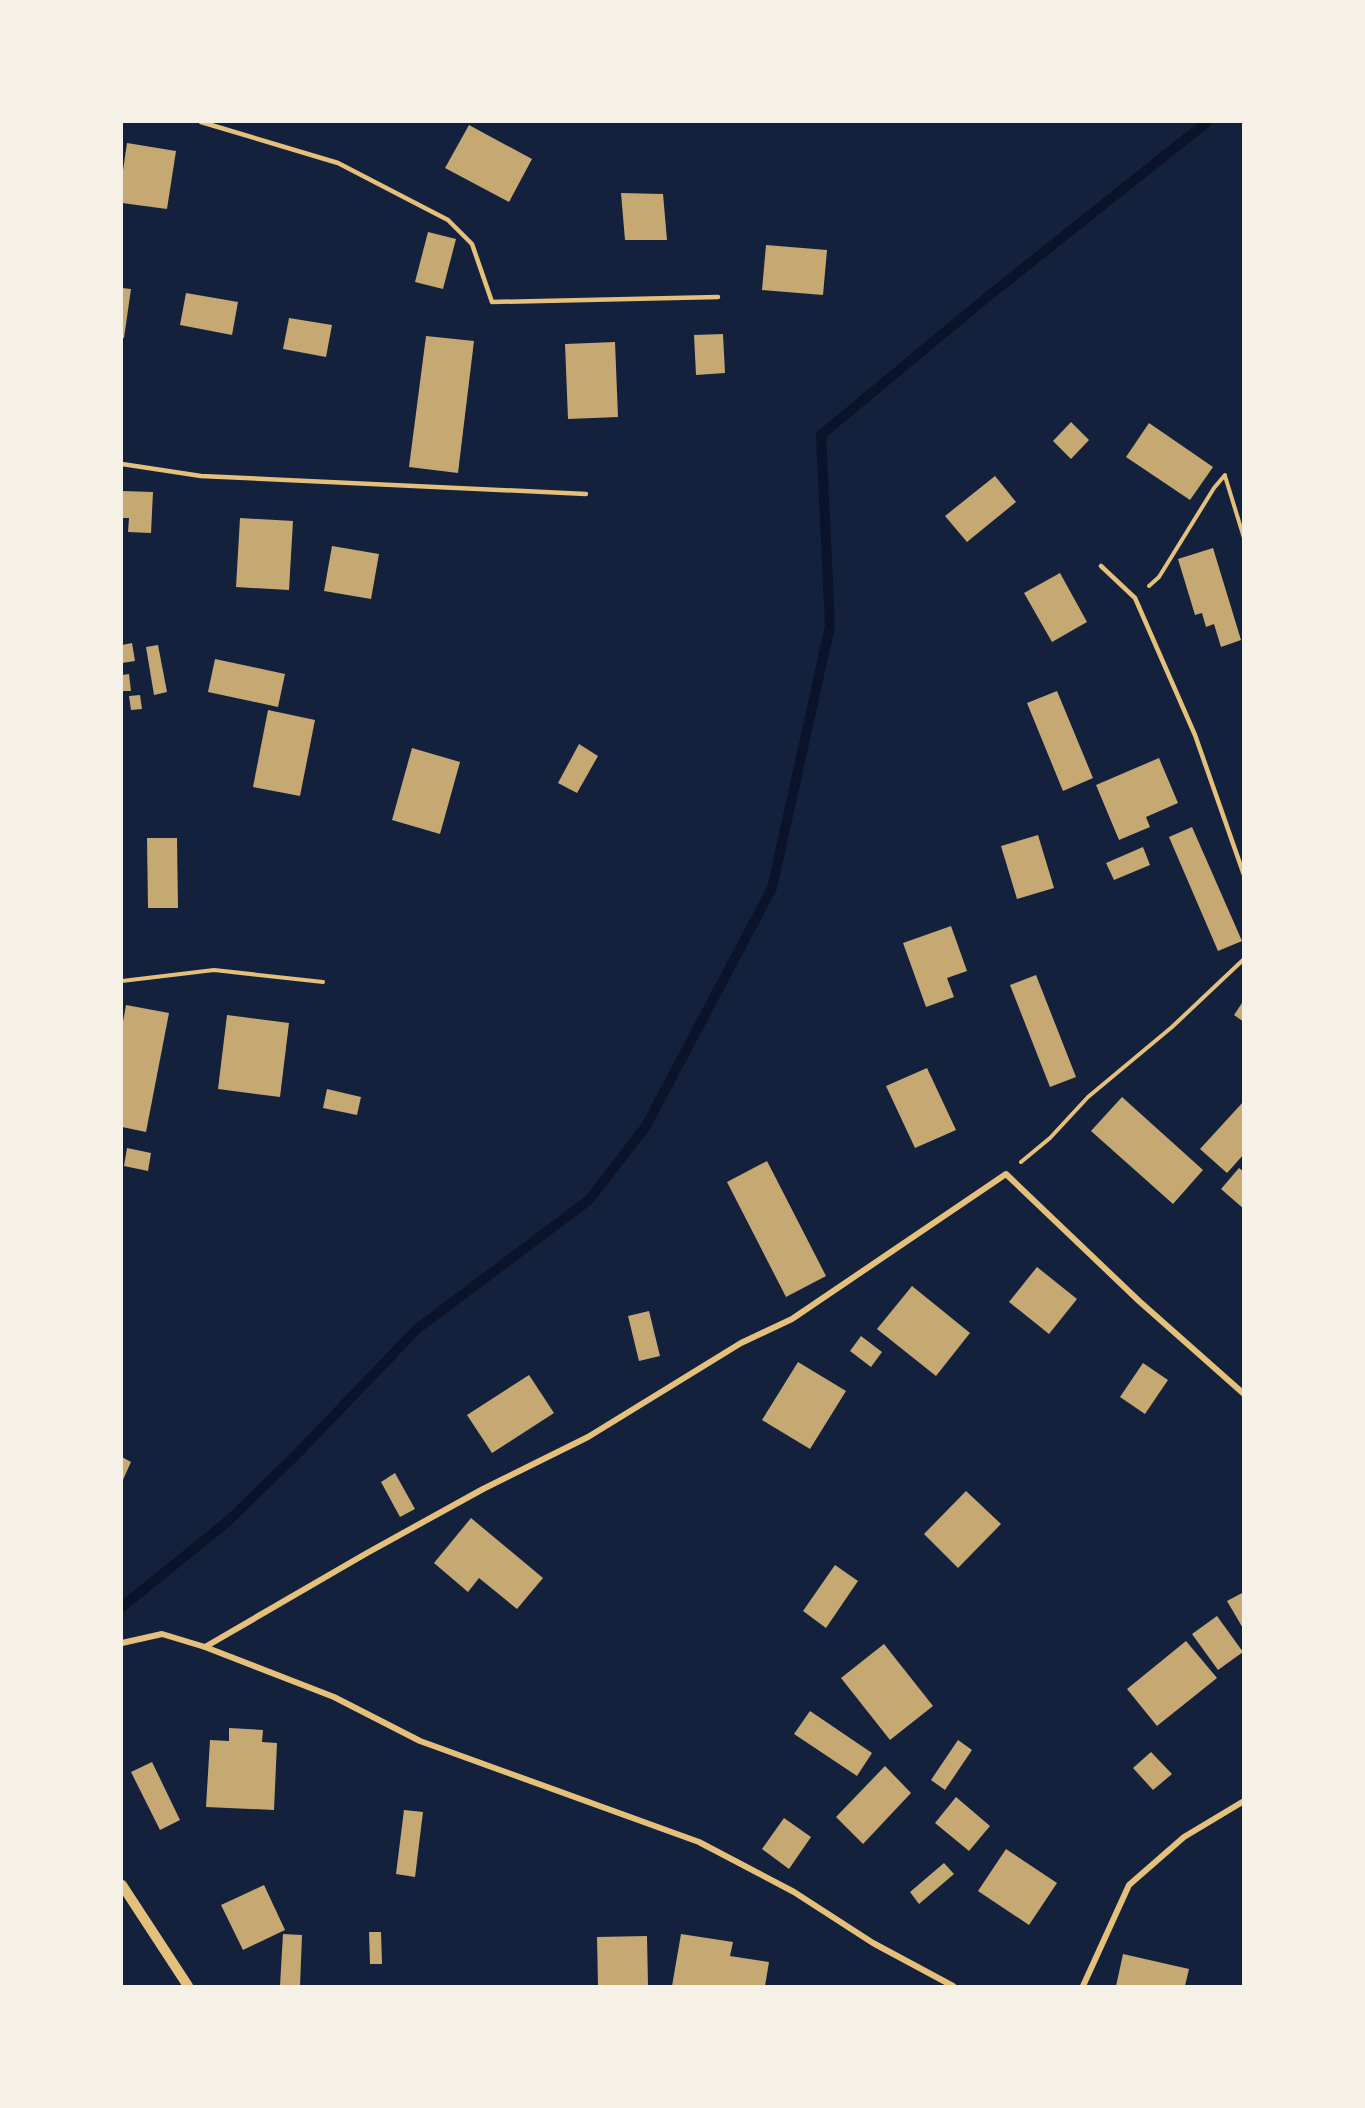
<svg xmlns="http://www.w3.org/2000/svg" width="1365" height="2108" font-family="'Exo 2',sans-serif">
<rect width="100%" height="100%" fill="#14213d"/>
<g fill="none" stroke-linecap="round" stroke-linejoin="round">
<!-- stream -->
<polyline stroke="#0b132b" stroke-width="10" points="122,1607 228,1521 295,1456 417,1329 589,1200 646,1126 772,888 830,626 821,435 986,298 1207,122"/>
</g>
<!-- building -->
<g fill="#c6a872">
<polygon points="469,125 532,159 509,202 445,168"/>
<polygon points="127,143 176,151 167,209 122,203 122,177"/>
<polygon points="621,193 663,194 667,240 625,240"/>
<polygon points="428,232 456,239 443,289 415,282"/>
<polygon points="766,245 827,250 823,295 762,290"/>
<polygon points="122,288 131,289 124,338 122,338"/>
<polygon points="186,293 238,302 232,335 180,325"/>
<polygon points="289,318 332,325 326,357 283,349"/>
<polygon points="723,334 725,373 696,375 694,335"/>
<polygon points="426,336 474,341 458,473 409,467"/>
<polygon points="615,342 618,417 568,419 565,344"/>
<polygon points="1071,422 1089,440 1071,459 1053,441"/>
<polygon points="1149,423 1213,467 1190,500 1126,457"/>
<polygon points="995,476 1016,502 967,542 945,516"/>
<polygon points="122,491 153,492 151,533 128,532 129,518 122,518"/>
<polygon points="240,518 293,521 289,590 236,587"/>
<polygon points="332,546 379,554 371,599 324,591"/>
<polygon points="1213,548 1241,640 1221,647 1214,624 1206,627 1202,613 1195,615 1178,559"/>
<polygon points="1060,573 1087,622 1052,642 1024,593"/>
<polygon points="132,643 135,661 122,663 122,645"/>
<polygon points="158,645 167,692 154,695 146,647"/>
<polygon points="215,659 285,674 278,707 208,692"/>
<polygon points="129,674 131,691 122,691 122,675"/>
<polygon points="1057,691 1093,778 1063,791 1027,703"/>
<polygon points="140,695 142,709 131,710 129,696"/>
<polygon points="268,710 315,720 300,796 253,787"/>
<polygon points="579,744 598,756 577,793 558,783"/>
<polygon points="412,748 460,762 440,834 392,820"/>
<polygon points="1159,758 1178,803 1146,817 1150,827 1119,840 1096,785"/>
<polygon points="1192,827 1242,941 1218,951 1169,837"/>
<polygon points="1038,835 1054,888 1017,899 1001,846"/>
<polygon points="147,838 177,838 178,908 148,908"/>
<polygon points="1143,847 1150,865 1114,880 1106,863"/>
<polygon points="951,926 967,971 947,978 954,997 926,1007 903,943"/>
<polygon points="1036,975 1076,1077 1050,1087 1010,985"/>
<polygon points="1242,1003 1244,1004 1244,1022 1234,1015"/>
<polygon points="126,1005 169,1013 146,1132 122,1127 122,1027"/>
<polygon points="227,1015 289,1023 280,1097 218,1089"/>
<polygon points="927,1068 956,1130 915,1148 886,1086"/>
<polygon points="327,1089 361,1097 357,1115 323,1108"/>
<polygon points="1122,1097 1203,1170 1173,1204 1091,1131"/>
<polygon points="1244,1101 1244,1154 1227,1173 1200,1149"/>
<polygon points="127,1148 151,1153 148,1171 124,1166"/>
<polygon points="767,1161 826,1276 786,1297 727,1182"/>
<polygon points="1239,1168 1244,1172 1244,1209 1221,1189"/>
<polygon points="1037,1267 1077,1299 1049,1334 1009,1302"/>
<polygon points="912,1286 970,1333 936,1376 877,1329"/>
<polygon points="649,1311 660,1356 639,1361 628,1316"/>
<polygon points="861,1336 882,1352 871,1367 850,1351"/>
<polygon points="798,1362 846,1391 810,1449 762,1420"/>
<polygon points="1143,1363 1168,1380 1145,1414 1120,1397"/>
<polygon points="529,1375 554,1413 492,1453 467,1415"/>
<polygon points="122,1457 131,1462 122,1482"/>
<polygon points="395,1473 415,1509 400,1517 381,1482"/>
<polygon points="966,1491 1001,1524 958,1568 924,1534"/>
<polygon points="471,1518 543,1578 517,1609 479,1578 468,1592 434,1563"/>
<polygon points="835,1565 858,1581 826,1628 803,1611"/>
<polygon points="1244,1592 1244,1630 1227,1601"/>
<polygon points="1217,1616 1243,1652 1218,1670 1192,1634"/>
<polygon points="1186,1641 1217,1678 1157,1726 1127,1689"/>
<polygon points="884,1644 933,1706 890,1740 841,1678"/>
<polygon points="810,1711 872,1753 857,1776 794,1734"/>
<polygon points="229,1728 263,1730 262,1742 277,1743 274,1810 206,1807 210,1740 229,1741"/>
<polygon points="958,1740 972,1750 945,1790 931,1780"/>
<polygon points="1151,1752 1172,1774 1153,1790 1133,1768"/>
<polygon points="152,1762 180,1820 160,1830 131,1772"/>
<polygon points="885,1766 911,1793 863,1844 836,1817"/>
<polygon points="956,1797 990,1826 969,1851 935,1823"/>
<polygon points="404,1810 423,1812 415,1877 396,1874"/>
<polygon points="784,1818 811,1837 789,1869 762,1849"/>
<polygon points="1006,1849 1057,1883 1029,1925 978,1891"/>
<polygon points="944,1863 954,1874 919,1904 910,1892"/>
<polygon points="264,1885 285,1930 243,1950 221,1905"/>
<polygon points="369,1932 381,1932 382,1964 370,1964"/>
<polygon points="283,1934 302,1935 300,1986 280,1986"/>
<polygon points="681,1934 733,1942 730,1956 769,1962 765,1986 672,1986"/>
<polygon points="647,1936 648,1986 598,1986 597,1937"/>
<polygon points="1123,1954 1189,1969 1185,1986 1116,1986"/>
</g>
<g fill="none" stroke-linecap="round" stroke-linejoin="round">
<!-- path -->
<g stroke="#e5c07b" stroke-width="4">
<polyline points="1225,476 1244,538"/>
<polyline points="1149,586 1159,577 1214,488 1225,475"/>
<polyline points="122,981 214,970 323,982"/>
<polyline points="1021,1162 1050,1138 1088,1097 1172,1027 1244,959"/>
</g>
<!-- service -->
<g stroke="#e5c07b" stroke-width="4.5">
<polyline points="201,122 338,163 448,220 472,244 492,302 718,297"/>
<polyline points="122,464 201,476 586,494"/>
<polyline points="1101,566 1135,598 1195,735 1244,875"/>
</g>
<!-- minor -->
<g stroke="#e5c07b" stroke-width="6">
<polyline points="122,1643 162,1634 205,1647 367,1553 483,1489 588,1437 741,1343 792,1319 1006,1174 1139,1301 1244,1394"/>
<polyline points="205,1647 334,1697 420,1741 699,1842 794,1892 873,1943 953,1986"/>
<polyline points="1083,1986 1129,1885 1184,1837 1244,1801"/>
</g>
<!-- tertiary -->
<polyline stroke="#e5c07b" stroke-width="10" points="122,1885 188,1986"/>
</g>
<!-- border -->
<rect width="1365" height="2108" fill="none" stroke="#f6f1e7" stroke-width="246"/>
</svg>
